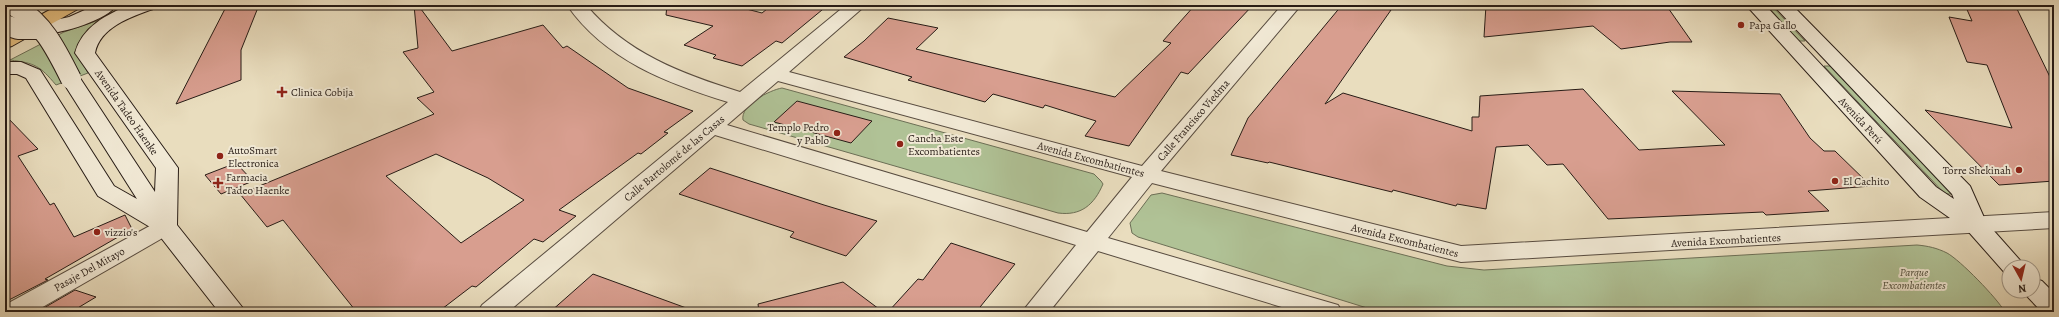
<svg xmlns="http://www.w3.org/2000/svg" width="2059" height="317" font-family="Alegreya,serif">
<rect width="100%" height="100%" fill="#e9ddbe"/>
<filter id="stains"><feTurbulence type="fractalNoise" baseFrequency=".005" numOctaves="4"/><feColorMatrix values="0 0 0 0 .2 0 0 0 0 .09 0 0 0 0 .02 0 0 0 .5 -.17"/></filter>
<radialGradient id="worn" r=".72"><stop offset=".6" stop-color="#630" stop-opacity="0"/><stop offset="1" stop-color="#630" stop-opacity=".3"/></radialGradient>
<!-- green -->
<g fill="#b0c296" stroke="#6c6f56">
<path d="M 124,5 L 139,5 L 77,53 L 88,73 L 56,85 C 40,66 35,63 10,60 L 64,32 L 99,20 Z"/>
<polygon points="1766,5 1771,5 1805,41 1799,41"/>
<polygon points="1824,66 1830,66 1952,194 1945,194"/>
<path d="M 782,88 L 1094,174 L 1101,181 L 1103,184 C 1094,205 1081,216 1058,213 L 749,124 L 743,120 C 740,105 770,90 782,88 Z"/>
<path d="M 1162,193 L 1447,266 L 1484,270 L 1917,245 C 1928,246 1937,248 1947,253 C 1960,260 1997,298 2005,312 L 1380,312 L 1138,237 L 1132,233 L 1130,223 L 1151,195 Z"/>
</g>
<!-- building -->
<g fill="#d89e8f" stroke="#271c16" fill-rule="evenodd">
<polygon points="227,5 259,5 241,50 241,80 176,104"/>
<path d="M 414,5 L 418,5 L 452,51 L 543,25 L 563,48 L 567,46 L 628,88 L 693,111 L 664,132 L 668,133 L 641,154 L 638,153 L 559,210 L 576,216 L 543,242 L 534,239 L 476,287 L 472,286 L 438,312 L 374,312 L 360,308 L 355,310 L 283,220 L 267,227 L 240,194 L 434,114 L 417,98 L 434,92 L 403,52 L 418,48 ZM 436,154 L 488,178 L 524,200 L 461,243 L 386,176 Z"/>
<polygon points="667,5 731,5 762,13 772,5 828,5 782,43 776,41 742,66 713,58 716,55 684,45 713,26 666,15"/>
<polygon points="1195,5 1253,5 1188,74 1181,72 1129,146 1085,136 1096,121 1045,105 1043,108 993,94 985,102 908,80 912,77 844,57 864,41 888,18 938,28 916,49 1115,97 1171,43 1163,41"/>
<polygon points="1342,5 1369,5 1391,10 1325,104 1343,93 1472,131 1472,117 1479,117 1480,96 1583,89 1639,150 1725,145 1672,91 1780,94 1810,138 1824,151 1835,151 1871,186 1808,191 1829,211 1766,215 1763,212 1608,219 1563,164 1547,165 1528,145 1496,147 1486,209 1457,204 1456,206 1393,190 1392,192 1269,162 1268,163 1231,155 1248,118"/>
<polygon points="1486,5 1666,5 1692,42 1670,42 1621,49 1593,26 1484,37"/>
<polygon points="1965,5 1996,5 2017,9 2050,77 2054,78 2054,181 1999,185 1925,110 2012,128 1987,65 1967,62 1949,17 1972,21"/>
<polygon points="797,101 872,121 851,143 774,122"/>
<polygon points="5,115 38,149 18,156 50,205 54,203 74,237 125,215 132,229 45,279 48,280 5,302"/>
<polygon points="236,163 253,181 221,194 205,175"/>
<polygon points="710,168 824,205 877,221 846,256 790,237 794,232 679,194"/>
<polygon points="951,243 1015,264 976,312 888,312 918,279 923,280"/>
<polygon points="593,274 689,309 688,312 550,312"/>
<polygon points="843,282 883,312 759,312 758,304"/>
<polygon points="75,290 96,297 71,312 45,312 42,309"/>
</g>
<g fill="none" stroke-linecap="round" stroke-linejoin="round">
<defs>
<g id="street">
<path d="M 567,5 L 586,5 C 626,53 682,74 740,92 L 846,5 L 866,5 L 789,72 L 1142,166 L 1282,5 L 1301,5 L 1161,171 L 1461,246 L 2054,212 L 2054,228 L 1461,262 L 1152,183 L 1108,238 L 1338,305 L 1342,312 L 1298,312 L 1098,251 L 1049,312 L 1022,312 L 1076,245 L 715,135 L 508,312 L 478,312 L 482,305 L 728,102 C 667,83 605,60 567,5 ZM 778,81 L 1132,177 L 1087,232 L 727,125 Z"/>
<polygon points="165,219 173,222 177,227 173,232 34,312 5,312 5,305 157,222"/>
</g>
<g id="secondary">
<path d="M 96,5 L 117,5 C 106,21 52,38 33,33 L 31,29 L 33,25 L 69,17 Z"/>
<path d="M 130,5 L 156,5 L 153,9 C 131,17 100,27 95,53 L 178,168 L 177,225 L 246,312 L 219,312 L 155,230 L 98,196 L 26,78 L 17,74 L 5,74 L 5,62 L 21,62 L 40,70 L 114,186 L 137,199 L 61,79 L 64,75 L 71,73 L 78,75 L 155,192 L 156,168 L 75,53 C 82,27 107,14 130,5 Z"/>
<polygon points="1746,5 1765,5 1936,187 1954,199 1952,194 1773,5 1792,5 1970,186 1986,222 2026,267 2009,267 2009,274 2005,273 1967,230 1920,197"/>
<polygon points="2033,278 2042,281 2054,293 2054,312 2042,312 2024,293 2023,291 2033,291"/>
</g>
<polygon id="primary" points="59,5 81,5 78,9 12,46 5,48 5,34"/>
</defs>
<!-- street casing -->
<use href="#street" stroke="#584c40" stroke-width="2"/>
<!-- secondary casing -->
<use href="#secondary" stroke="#271c16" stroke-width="2"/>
<!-- primary casing -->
<use href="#primary" stroke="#271c16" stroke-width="2"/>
<!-- street -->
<use href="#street" fill="#f1e9d5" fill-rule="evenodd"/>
<!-- secondary -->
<use href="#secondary" fill="#f1e9d5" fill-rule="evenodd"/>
<!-- primary -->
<use href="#primary" fill="#e4be7f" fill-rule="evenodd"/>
<defs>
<g id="secondary-bridge">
<path d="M 13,5 C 43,22 56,49 71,79"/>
<polyline points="5,25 18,29 40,29"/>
</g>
</defs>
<!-- secondary-bridge casing -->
<use href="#secondary-bridge" stroke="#271c16" stroke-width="22" stroke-linecap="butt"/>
<!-- secondary-bridge -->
<use href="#secondary-bridge" stroke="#f1e9d5" stroke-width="20"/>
</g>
<!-- markers -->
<g fill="#8f2418" stroke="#f1e9d5" stroke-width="1.5">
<circle cx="1741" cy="25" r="4"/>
<path d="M280 86h4v4h4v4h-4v4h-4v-4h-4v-4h4z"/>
<circle cx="837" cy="133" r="4"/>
<circle cx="900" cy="144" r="4"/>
<circle cx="220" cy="156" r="4"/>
<circle cx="2019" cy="170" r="4"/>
<circle cx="1835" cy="181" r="4"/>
<path d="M216 177h4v4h4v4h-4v4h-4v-4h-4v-4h4z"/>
<circle cx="97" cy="232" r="4"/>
</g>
<g text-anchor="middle" stroke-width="4" stroke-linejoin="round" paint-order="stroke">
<!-- poi labels -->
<g font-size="11" fill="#271c16" stroke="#f1e9d5" text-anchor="start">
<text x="1749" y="29">Papa Gallo</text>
<text x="291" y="96">Clinica Cobija</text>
<text x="829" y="131" text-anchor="end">Templo Pedro<tspan x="829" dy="13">y Pablo</tspan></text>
<text x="908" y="142">Cancha Este<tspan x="908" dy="13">Excombatientes</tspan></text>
<text x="228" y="154">AutoSmart<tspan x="228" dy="13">Electronica</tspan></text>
<text x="2011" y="174" text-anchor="end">Torre Shekinah</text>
<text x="226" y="181">Farmacia<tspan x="226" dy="13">Tadeo Haenke</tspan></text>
<text x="1843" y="185">El Cachito</text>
<text x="105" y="236">vizzio's</text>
</g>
<!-- street labels -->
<g font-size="11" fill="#271c16" stroke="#f1e9d5">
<text transform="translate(127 112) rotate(55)" y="4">Avenida Tadeo Haenke</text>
<text transform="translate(1193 120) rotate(-49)" y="4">Calle Francisco Viedma</text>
<text transform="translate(1861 120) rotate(47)" y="4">Avenida Perú</text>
<text transform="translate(674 158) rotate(-40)" y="4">Calle Bartolomé de las Casas</text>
<text transform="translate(1091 159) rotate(15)" y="4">Avenida Excombatientes</text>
<text transform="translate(1405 240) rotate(14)" y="4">Avenida Excombatientes</text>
<text transform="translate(1726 240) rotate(-3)" y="4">Avenida Excombatientes</text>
<text transform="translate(89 269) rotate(-29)" y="4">Pasaje Del Mitayo</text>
</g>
<!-- park labels -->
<g font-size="11" font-style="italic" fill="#504e3c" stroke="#f1e9d5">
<text x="1914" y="276">Parque<tspan x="1914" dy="13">Excombatientes</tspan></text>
</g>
</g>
<!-- margin -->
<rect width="2059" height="317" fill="none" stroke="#e9ddbe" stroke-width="20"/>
<rect x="6" y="6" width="2047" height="305" fill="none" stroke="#271c16" stroke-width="2"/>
<rect x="10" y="10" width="2039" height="297" fill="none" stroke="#271c16"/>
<!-- north arrow -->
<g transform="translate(2021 279) rotate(172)"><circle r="19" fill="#f1e9d5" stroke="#a09789"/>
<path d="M0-3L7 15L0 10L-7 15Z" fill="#8f2418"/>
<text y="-6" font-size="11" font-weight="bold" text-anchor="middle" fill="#271c16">N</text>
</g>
<rect width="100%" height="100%" filter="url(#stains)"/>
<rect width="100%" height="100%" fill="url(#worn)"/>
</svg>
